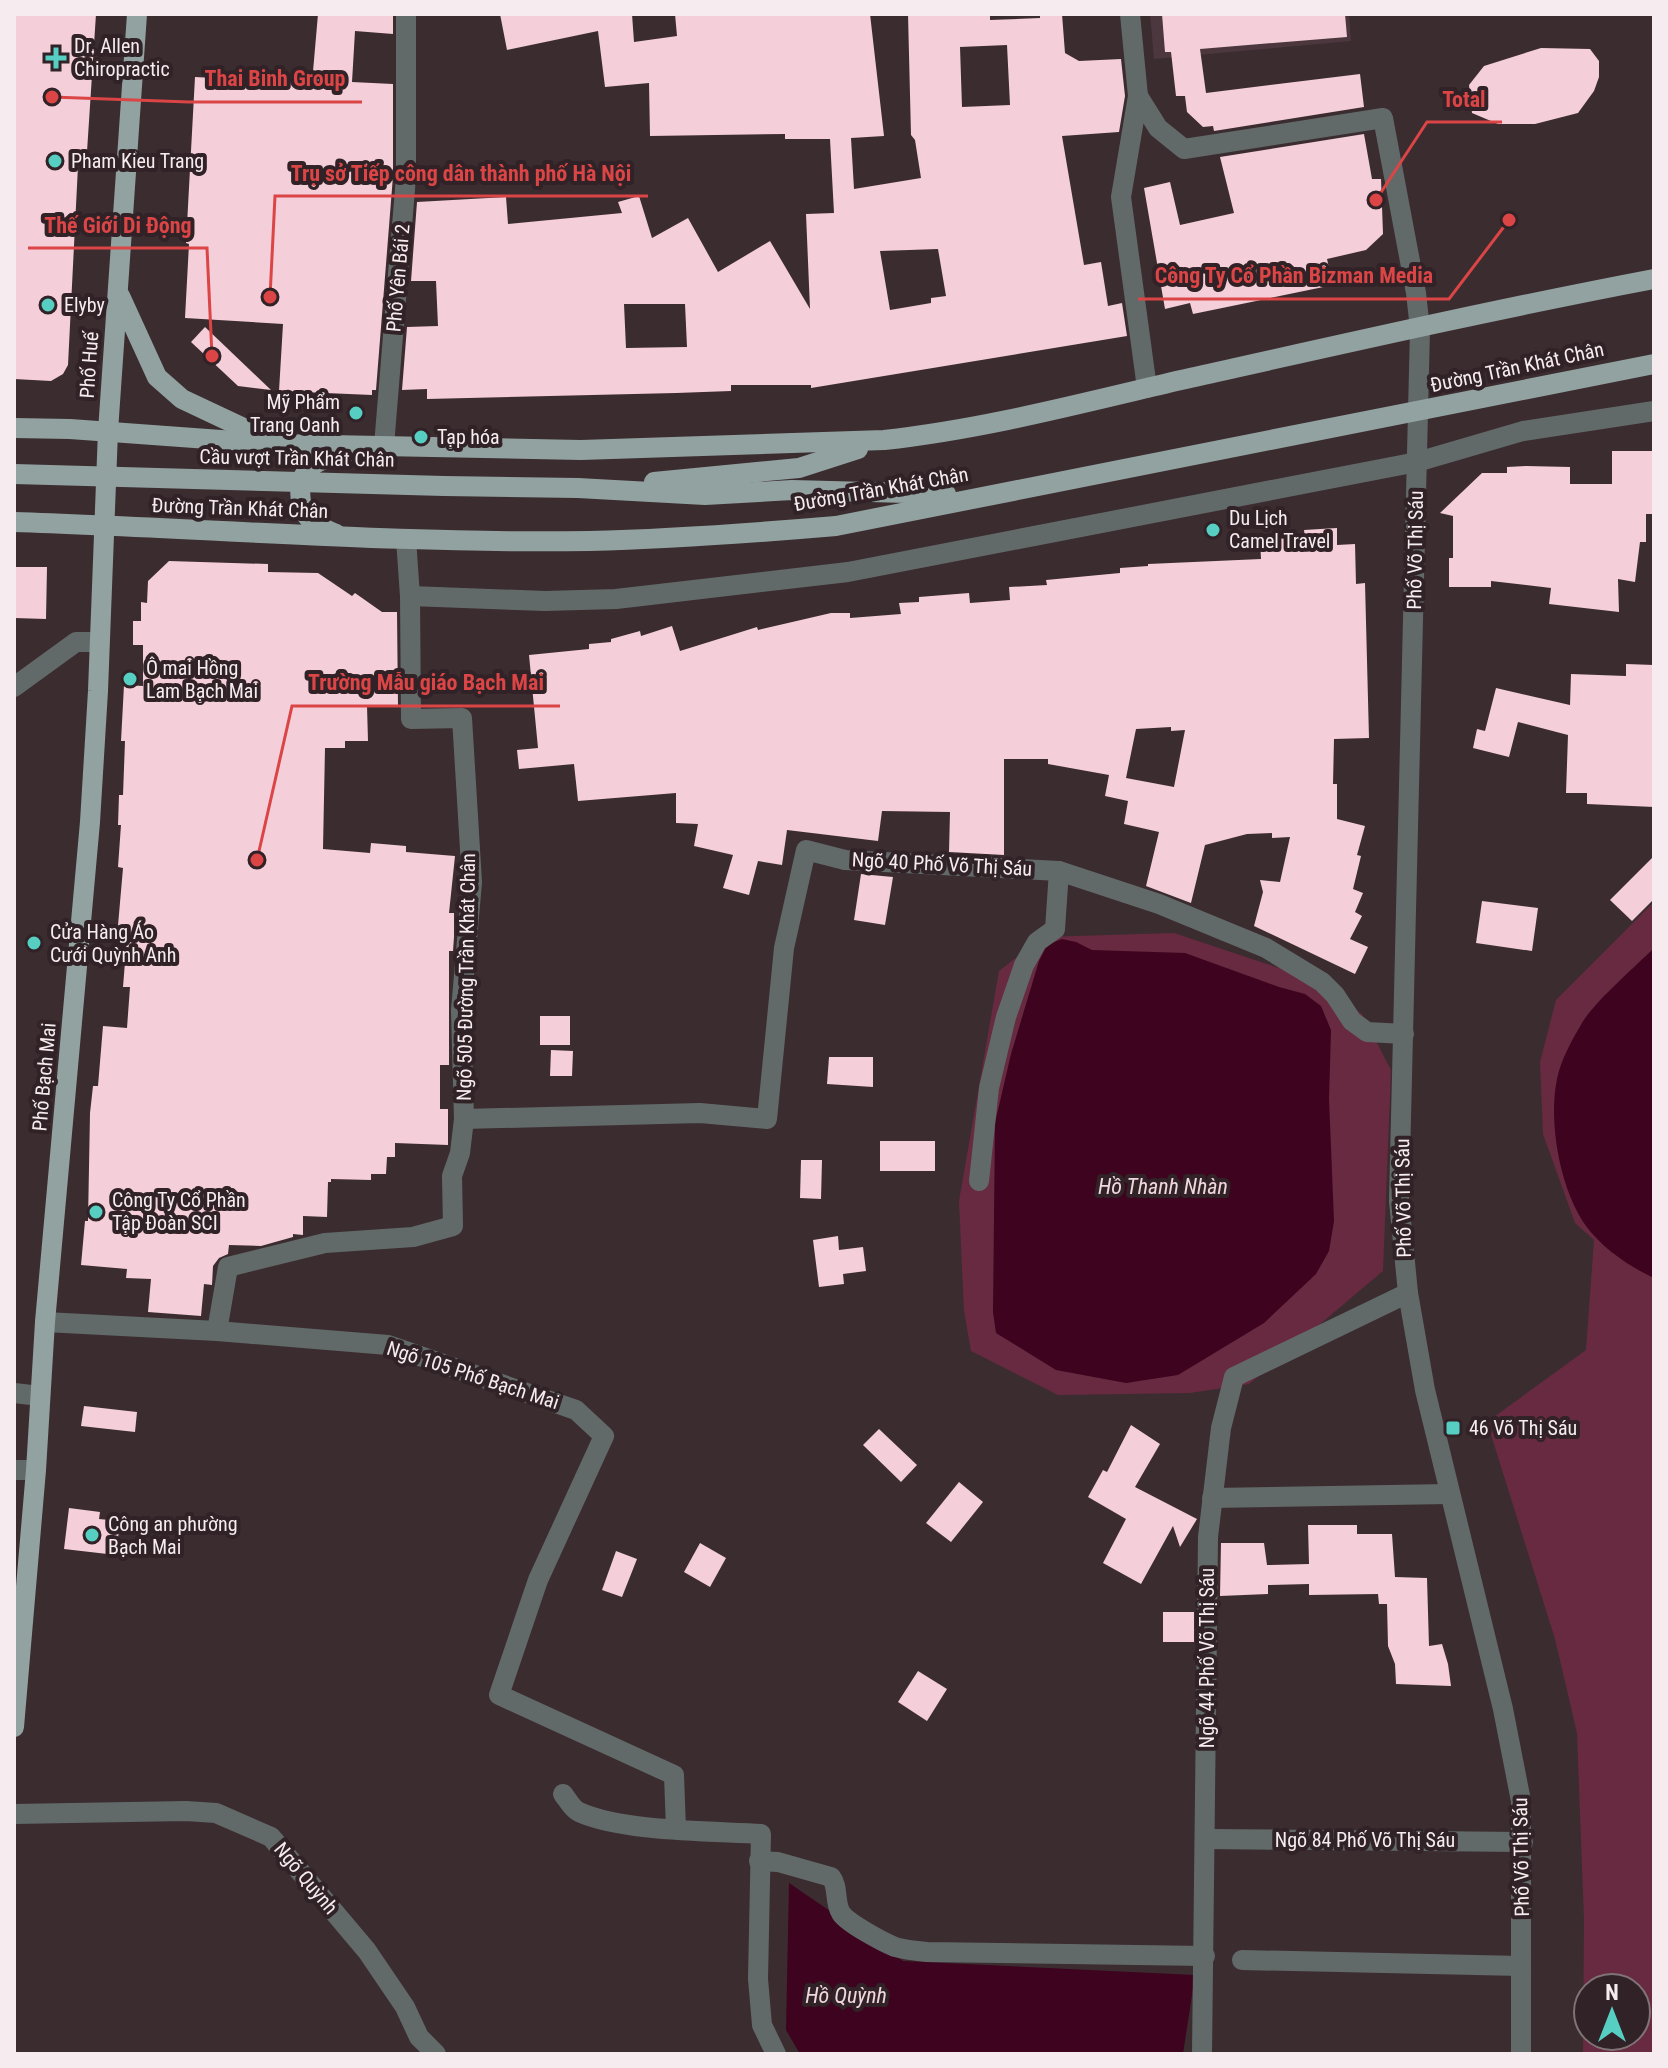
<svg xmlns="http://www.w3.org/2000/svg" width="1668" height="2068" font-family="'Roboto Condensed',sans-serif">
<rect width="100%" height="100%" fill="#3b2c30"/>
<!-- built -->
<polygon fill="#4b373d" points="1150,14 1349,14 1351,41 1154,59"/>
<!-- green -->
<g fill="#682a41" fill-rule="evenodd">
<path d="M 1654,902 L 1654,2054 L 1583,2054 L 1584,1920 L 1577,1733 L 1555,1639 L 1487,1422 L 1586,1350 L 1594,1240 L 1575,1223 L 1543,1134 L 1540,1062 L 1556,1000 ZM 1588,1988 L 1636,1988 L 1636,2036 L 1588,2036 Z"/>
<polygon points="1174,933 1303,976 1362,1014 1391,1070 1383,1271 1249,1384 1190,1393 1058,1395 971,1351 964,1311 959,1201 999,971 1043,937"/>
</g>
<!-- water -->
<g fill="#3e031e">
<polygon points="1062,939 1076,942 1092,950 1185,953 1279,987 1305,994 1321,1006 1331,1030 1329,1099 1334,1221 1329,1251 1316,1274 1264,1323 1178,1375 1126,1383 1056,1370 996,1333 993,1312 995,1123 1011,1054 1039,961 1047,945"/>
<path d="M 1654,948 L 1654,1278 C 1630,1267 1602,1248 1586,1226 C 1560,1190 1548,1122 1557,1079 C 1561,1059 1572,1040 1582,1023 C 1595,1001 1635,967 1654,948 Z"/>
<polygon points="789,1883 903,1961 1195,1975 1183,2054 800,2054 786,2030"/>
</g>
<!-- building -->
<g fill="#f4ced9" fill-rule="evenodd">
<polygon points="14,14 96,14 86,167 78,166 68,365 63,374 51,381 14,379"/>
<polygon points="318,14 393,14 393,34 355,31 352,82 393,84 393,176 376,390 372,390 372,395 279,391 283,324 185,318 189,244 186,243 195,77 312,83"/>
<path d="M 500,14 L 632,14 L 634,42 L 677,36 L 675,14 L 870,14 L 884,136 L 851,138 L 854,189 L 921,178 L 915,140 L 911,135 L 908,14 L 990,14 L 990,20 L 1040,18 L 1040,14 L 1062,14 L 1065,53 L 1079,61 L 1121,59 L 1125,96 L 1119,132 L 1062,136 L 1084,265 L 1101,262 L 1108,306 L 1122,303 L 1127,336 L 811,388 L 811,385 L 731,385 L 731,391 L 676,393 L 427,399 L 427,389 L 402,390 L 407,327 L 438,326 L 436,281 L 411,281 L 417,202 L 506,197 L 508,224 L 622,213 L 618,202 L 639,196 L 652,238 L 688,218 L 718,272 L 770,241 L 810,309 L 806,214 L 834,213 L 830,139 L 785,139 L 785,134 L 650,136 L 649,83 L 605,87 L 598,31 L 507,50 ZM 1007,45 L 1010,105 L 962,107 L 960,47 ZM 938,249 L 946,296 L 931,298 L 931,303 L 890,310 L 880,251 ZM 624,304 L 685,304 L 687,347 L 626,348 Z"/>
<polygon points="1162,14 1345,14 1347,37 1200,49 1206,93 1360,74 1364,107 1214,131 1213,126 1203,127 1187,112 1185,96 1176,96 1171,52 1165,52"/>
<polygon points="1541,48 1590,49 1599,61 1599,77 1594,91 1578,113 1535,124 1498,124 1472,113 1469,85 1484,66"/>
<polygon points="1364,134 1372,179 1381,179 1383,234 1366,250 1327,259 1333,285 1193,314 1190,303 1165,309 1144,188 1170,182 1180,225 1234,213 1220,157"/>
<polygon points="205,327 271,390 238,386 191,342"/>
<polygon points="1612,451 1654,451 1654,514 1646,514 1646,542 1640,542 1635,582 1618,579 1619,612 1549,604 1551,588 1491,581 1491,587 1449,587 1449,558 1453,558 1453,516 1440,513 1482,473 1507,473 1507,467 1526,466 1570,467 1570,484 1612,484"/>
<path d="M 1337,528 L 1337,545 L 1355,544 L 1356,584 L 1365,583 L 1369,738 L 1334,739 L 1333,784 L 1337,784 L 1337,819 L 1365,826 L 1357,855 L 1361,856 L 1353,889 L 1363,893 L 1355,912 L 1362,916 L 1350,939 L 1368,947 L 1355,974 L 1254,926 L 1263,892 L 1260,880 L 1280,882 L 1290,837 L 1272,838 L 1272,833 L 1247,834 L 1205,845 L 1191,903 L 1146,886 L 1159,832 L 1124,824 L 1128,801 L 1105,796 L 1109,775 L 1048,764 L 1048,759 L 1004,759 L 1004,855 L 949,852 L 950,812 L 882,811 L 878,841 L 787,830 L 782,865 L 758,861 L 749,895 L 723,888 L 733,855 L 694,846 L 698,824 L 676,823 L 676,793 L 578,801 L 574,764 L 519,769 L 517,750 L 538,748 L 529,655 L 589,649 L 589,644 L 611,642 L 611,639 L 640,631 L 641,636 L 672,626 L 680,651 L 757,627 L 758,630 L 831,613 L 850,613 L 850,618 L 901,614 L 899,603 L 919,602 L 919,597 L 969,593 L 970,603 L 1010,600 L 1009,587 L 1047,585 L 1046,580 L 1120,573 L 1120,568 L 1148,566 L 1148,564 L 1261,559 L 1260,539 L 1305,538 L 1304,530 ZM 1171,727 L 1171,731 L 1185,730 L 1174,787 L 1126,778 L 1136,729 Z"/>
<polygon points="169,561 268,564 268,572 318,573 352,596 355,593 382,612 397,612 398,706 367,706 368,741 345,741 345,748 325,748 323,849 370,853 371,843 406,846 406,852 455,856 449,913 454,913 454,937 453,951 449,951 449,1065 440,1065 440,1109 448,1109 448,1145 395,1143 395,1157 387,1157 386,1174 371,1174 371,1180 331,1179 331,1182 328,1182 327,1217 303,1216 303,1235 293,1234 293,1237 261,1246 229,1245 228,1254 219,1258 213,1266 212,1285 204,1284 201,1316 148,1312 151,1279 126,1278 127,1269 81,1265 85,1221 88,1221 90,1113 93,1086 98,1086 103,1026 127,1028 130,987 123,987 127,937 117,937 123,868 118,867 121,825 118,825 119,795 123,795 125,741 121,741 124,685 143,686 143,645 133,645 133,621 141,621 141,602 147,603 148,581"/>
<polygon points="14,567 47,567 46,619 14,618"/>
<polygon points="1626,664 1654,665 1654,807 1587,804 1587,793 1566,793 1568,735 1518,722 1509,757 1473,748 1477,729 1485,731 1496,688 1570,705 1571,674 1626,676"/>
<polygon points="1654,856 1654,899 1632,921 1610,900"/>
<polygon points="861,874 893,877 885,925 854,920"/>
<polygon points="1482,901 1538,908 1532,951 1476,943"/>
<rect x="540" y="1016" width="30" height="29"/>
<polygon points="551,1050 573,1051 572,1076 550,1076"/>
<polygon points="829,1057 873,1057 873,1087 827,1084"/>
<rect x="880" y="1141" width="55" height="30"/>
<polygon points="801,1160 822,1160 821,1199 800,1198"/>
<polygon points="838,1236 839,1250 863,1247 866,1271 843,1274 844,1284 819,1287 813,1240"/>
<polygon points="84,1406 137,1412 135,1432 81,1426"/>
<polygon points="1131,1425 1160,1444 1135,1487 1197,1519 1180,1547 1173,1526 1141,1584 1103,1563 1126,1519 1088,1497 1103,1470 1107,1472"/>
<polygon points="879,1429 917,1465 901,1482 863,1445"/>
<polygon points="959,1482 983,1502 951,1542 926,1523"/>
<polygon points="69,1508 100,1512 99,1519 120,1521 116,1555 64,1549"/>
<polygon points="1308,1525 1357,1525 1357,1534 1392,1534 1395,1577 1427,1578 1429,1646 1442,1644 1448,1664 1451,1686 1396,1684 1395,1664 1388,1646 1387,1604 1379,1604 1378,1594 1309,1595 1309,1584 1268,1585 1268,1594 1220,1596 1221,1543 1264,1543 1267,1565 1309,1564"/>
<polygon points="700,1543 726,1558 710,1587 684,1572"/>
<polygon points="616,1551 637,1559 622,1597 602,1590"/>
<rect x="1163" y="1612" width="31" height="30"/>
<polygon points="918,1671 947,1689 927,1721 898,1702"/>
</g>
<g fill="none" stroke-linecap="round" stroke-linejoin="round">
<!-- minor -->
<g stroke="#626a69" stroke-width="20">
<polyline points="1130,14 1138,96 1121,197 1147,388"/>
<polyline points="1138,96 1158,128 1184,149 1383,118 1416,293 1420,329 1399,1201 1408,1293 1425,1390 1503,1709 1521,1801 1521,2054"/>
<polyline points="384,446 406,177 406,14"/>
<polyline points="410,596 545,601 616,599 848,572 1417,462 1523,431 1654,411"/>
<polyline points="14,687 76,642 99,642"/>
<polyline points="464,1119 700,1113 767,1119 784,948 806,850 845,860 1059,871 1159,904 1266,948 1322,982 1335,995 1352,1021 1367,1032 1404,1034"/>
<polyline points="979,1181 989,1088 1006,1017 1024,965 1037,942 1055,929 1059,871"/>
<polyline points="45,1322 217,1331 388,1345 576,1410 604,1436 538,1580 499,1695 674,1775 676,1829"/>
<polyline points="217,1331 228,1267 325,1243 413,1237 453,1226 452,1176 460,1153 464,1119 461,1010 472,882 462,718 411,719 410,596 406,539"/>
<polyline points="14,1393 40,1396"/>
<polyline points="14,1470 36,1470"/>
<polyline points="1212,1498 1449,1494"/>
<path d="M 563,1794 C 568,1800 572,1809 579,1812 C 623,1832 712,1831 761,1834 L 758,1979 L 762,2025 L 776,2054"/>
<polyline points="14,1814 186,1811 216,1813 271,1837 367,1951 405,2007 419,2037 436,2054"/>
<polyline points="1206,1839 1523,1842"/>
<path d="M 759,1861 L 778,1862 L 831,1877 C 839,1887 834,1902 841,1913 C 847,1923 883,1942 895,1947 C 905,1950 916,1951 927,1952 L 1205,1956"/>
<polyline points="1242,1960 1521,1966"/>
<polyline points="1202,2054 1208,1537 1221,1428 1234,1377 1408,1293"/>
</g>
<!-- major -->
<g stroke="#92a2a0" stroke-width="20">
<polyline points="120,296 157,377 182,399 267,439"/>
<path d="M 14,428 L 70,429 L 277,444 L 581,450 L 884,440 C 985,429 1082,403 1181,380 C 1338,345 1496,309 1654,279"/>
<polyline points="654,482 799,468 858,449"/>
<polyline points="444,486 578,488 705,495 792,490 946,494"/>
<path d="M 14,522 C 205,528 397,544 589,541 C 672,539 754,533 836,526 L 1654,364"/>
<path d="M 336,534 C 327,530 315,526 308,517 C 298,505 297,480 309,469 C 319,458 338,456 352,453"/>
<polyline points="14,1727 36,1470 45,1322 90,822 98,691 108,431 137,14"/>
</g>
<!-- major-bridge -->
<polyline stroke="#92a2a0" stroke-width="20" points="14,474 444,486"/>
</g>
<!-- markers -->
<g fill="#57cec2" stroke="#302226" stroke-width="3">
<path d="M52 46h8v8h8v8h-8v8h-8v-8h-8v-8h8z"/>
<circle cx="55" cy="161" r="8"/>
<circle cx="48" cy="305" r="8"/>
<circle cx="356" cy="413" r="8"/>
<circle cx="421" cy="437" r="8"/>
<circle cx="1213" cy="530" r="8"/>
<circle cx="130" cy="679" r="8"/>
<circle cx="34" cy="943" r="8"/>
<circle cx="96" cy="1212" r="8"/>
<rect x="1445" y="1420" width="16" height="16" rx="4"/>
<circle cx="92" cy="1535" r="8"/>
</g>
<g text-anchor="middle" stroke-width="8" stroke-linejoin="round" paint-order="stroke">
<!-- poi labels -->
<g font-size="20" fill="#f6ecef" stroke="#302226" text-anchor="start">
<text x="74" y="53">Dr. Allen<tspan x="74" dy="23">Chiropractic</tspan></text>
<text x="71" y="168">Pham Kieu Trang</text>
<text x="64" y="312">Elyby</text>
<text x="340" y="409" text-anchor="end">Mỹ Phẩm<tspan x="340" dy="23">Trang Oanh</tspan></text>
<text x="437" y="444">Tạp hóa</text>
<text x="1229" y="525">Du Lịch<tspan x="1229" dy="23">Camel Travel</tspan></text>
<text x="146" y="675">Ô mai Hồng<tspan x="146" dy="23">Lam Bạch Mai</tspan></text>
<text x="50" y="939">Cửa Hàng Áo<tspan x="50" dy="23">Cưới Quỳnh Anh</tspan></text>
<text x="112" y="1207">Công Ty Cổ Phần<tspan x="112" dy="23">Tập Đoàn SCI</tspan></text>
<text x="1469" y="1435">46 Võ Thị Sáu</text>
<text x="108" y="1531">Công an phường<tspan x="108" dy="23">Bạch Mai</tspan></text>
</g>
<!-- street labels -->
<g font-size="20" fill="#f6ecef" stroke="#302226">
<text transform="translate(398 278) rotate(-85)" y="7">Phố Yên Bái 2</text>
<text transform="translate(89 365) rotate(-86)" y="7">Phố Huế</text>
<text transform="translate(1517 367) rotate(-12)" y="7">Đường Trần Khát Chân</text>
<text transform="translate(297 458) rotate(1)" y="7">Cầu vượt Trần Khát Chân</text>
<text transform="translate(881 489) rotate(-10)" y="7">Đường Trần Khát Chân</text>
<text transform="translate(240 508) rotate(2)" y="7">Đường Trần Khát Chân</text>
<text transform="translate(1415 550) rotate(-89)" y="7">Phố Võ Thị Sáu</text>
<text transform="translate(942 864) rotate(3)" y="7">Ngõ 40 Phố Võ Thị Sáu</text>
<text transform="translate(466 977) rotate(-89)" y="7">Ngõ 505 Đường Trần Khát Chân</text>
<text transform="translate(44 1077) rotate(-85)" y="7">Phố Bạch Mai</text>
<text transform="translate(1403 1198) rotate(-91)" y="7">Phố Võ Thị Sáu</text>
<text transform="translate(473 1375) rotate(18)" y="7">Ngõ 105 Phố Bạch Mai</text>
<text transform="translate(1207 1658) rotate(-90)" y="7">Ngõ 44 Phố Võ Thị Sáu</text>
<text x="1365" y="1847">Ngõ 84 Phố Võ Thị Sáu</text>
<text transform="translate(1521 1857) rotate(-91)" y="7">Phố Võ Thị Sáu</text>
<text transform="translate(306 1878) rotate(50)" y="7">Ngõ Quỳnh</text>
</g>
<!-- water labels -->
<g font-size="22" font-style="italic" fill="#f0d7de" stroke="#302226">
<text x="1163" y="1194">Hồ Thanh Nhàn</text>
<text x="846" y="2003">Hồ Quỳnh</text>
</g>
</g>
<!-- callouts -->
<path fill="none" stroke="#db4546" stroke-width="3" d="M52 97L189 102H362M1376 200L1427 122H1502M270 297L275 196H648M212 356L207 248H28M1509 220L1449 299H1138M257 860L292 706H560"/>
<g fill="#db4546" stroke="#302226" stroke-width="3">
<circle cx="52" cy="97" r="8"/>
<circle cx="1376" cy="200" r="8"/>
<circle cx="270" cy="297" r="8"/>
<circle cx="212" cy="356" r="8"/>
<circle cx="1509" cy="220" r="8"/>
<circle cx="257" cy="860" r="8"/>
</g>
<g font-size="22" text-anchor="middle" font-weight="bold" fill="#db4546" stroke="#302226" stroke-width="8" stroke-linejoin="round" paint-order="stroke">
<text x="275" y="86">Thai Binh Group</text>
<text x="1464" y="107">Total</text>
<text x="461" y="181">Trụ sở Tiếp công dân thành phố Hà Nội</text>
<text x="118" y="233">Thế Giới Di Động</text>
<text x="1294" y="283">Công Ty Cổ Phần Bizman Media</text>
<text x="426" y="690">Trường Mẫu giáo Bạch Mai</text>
</g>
<!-- border -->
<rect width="1668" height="2068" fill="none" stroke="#f6ecef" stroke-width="32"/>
<!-- north arrow -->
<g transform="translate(1612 2012)"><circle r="38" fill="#302226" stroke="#7f7376" stroke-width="2"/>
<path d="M0-6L14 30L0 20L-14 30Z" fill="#57cec2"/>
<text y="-12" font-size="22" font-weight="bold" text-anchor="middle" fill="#f6ecef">N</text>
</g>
</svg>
